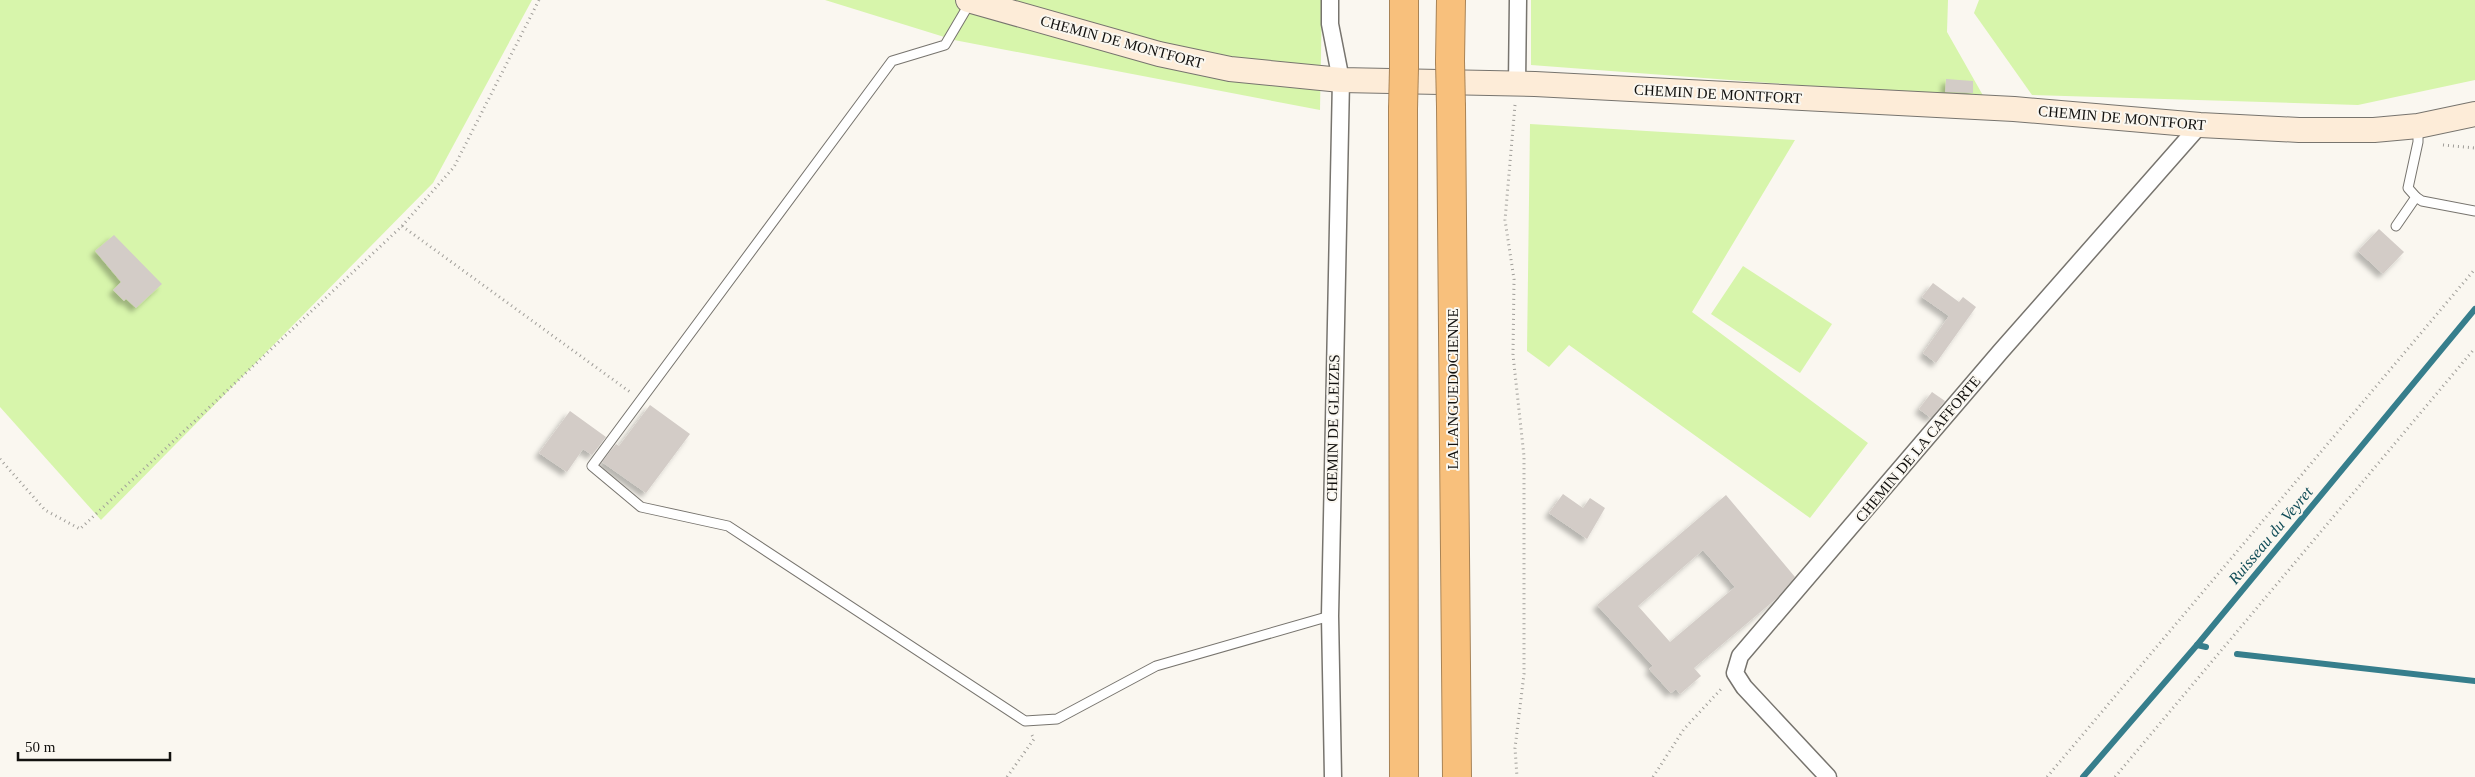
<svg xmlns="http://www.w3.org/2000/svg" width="2475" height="777" font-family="'Times New Roman',serif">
<defs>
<filter id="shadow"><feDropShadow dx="-4.5" dy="4.5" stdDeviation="2.5" flood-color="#0004"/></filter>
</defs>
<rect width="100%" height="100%" fill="#faf7f0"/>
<!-- green -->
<g fill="#d7f5ab">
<polygon points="0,0 532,0 433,183 101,520 0,407"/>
<polygon points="825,0 1322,0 1320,110 954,40"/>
<polygon points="1531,0 1948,0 1947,32 1985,99 1531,65"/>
<polygon points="1979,0 2475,0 2475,80 2358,105 2032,95 1974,13"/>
<polygon points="1530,124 1795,140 1692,312 1868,443 1810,518 1569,345 1549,367 1527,351"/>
<polygon points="1743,266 1832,324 1800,373 1711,314"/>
</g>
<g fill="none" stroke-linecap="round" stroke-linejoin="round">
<!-- stream -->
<g stroke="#367e8c" stroke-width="6">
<polyline points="2197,645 2206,647"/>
<polyline points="2237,654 2475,681"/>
<polyline points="2083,777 2197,645 2475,309"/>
</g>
</g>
<!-- building -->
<g fill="#d3ccc7" fill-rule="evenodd" filter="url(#shadow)">
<polygon points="1946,79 1973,81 1973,93 1945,92"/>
<polygon points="2379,229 2404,252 2383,274 2358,251"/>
<polygon points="114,235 162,284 136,308 126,299 124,301 113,290 121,282 95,251"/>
<polygon points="1933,283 1959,302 1963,297 1976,307 1936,363 1923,353 1949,316 1922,297"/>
<polygon points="1932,392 1945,401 1931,418 1919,409"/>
<polygon points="650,405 690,434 646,493 602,462 616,444 619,446"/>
<polygon points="570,411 606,437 592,455 583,449 567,472 539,453"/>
<polygon points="1563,494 1583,508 1590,498 1605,508 1587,539 1549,513"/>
<path d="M 1726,495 L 1795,577 L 1777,598 L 1694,668 L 1701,676 L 1680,694 L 1676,689 L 1671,693 L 1649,669 L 1653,666 L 1597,605 ZM 1703,550 L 1735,587 L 1670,642 L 1638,606 Z"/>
</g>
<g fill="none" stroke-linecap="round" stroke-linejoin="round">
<defs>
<g id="lane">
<polyline points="971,1 945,45 892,61 592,466 641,507 728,526 1025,721 1057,719 1156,666 1330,616"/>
<polyline points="2418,126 2418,142 2408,188 2416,197 2422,201 2475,211"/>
<polyline points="2396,226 2416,197"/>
</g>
<g id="street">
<polyline points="1330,0 1330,24 1341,80 1330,616 1333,777"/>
<polyline points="1517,84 1518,0"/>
<polyline points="1828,777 1744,687 1735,673 1740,656 2001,351 2200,125"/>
</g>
<polyline id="secondary" points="968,0 1159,54 1230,69 1341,80 1535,84 2014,109 2200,125 2299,130 2374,130 2418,126 2475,114"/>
<g id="highway">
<polyline points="1404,0 1404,68"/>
<polyline points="1450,61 1451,0"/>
<polyline points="1451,107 1457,777"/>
<polyline points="1403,109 1404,777"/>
</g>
</defs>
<!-- lane casing -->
<use href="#lane" stroke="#77746e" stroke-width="11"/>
<!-- street casing -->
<use href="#street" stroke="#77746e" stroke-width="19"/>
<!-- secondary casing -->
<use href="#secondary" stroke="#77746e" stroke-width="26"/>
<!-- highway casing -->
<use href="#highway" stroke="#a88356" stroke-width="30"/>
<!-- path -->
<g stroke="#a09e99" stroke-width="3" stroke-dasharray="1 4" stroke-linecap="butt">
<polyline points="1515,105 1505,220 1514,279 1513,355 1524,456 1524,674 1515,748 1517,777"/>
<polyline points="2443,145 2475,148"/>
<polyline points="402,226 454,167 539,0"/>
<polyline points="0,459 45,510 80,529 402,226 630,392"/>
<polyline points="1007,777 1034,739 1032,735"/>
<polyline points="1653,777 1684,729 1723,687"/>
<polyline points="2047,777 2475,269"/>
<polyline points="2115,777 2475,348"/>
</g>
<!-- lane -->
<use href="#lane" stroke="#fff" stroke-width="9"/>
<!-- street -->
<use href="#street" stroke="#fff" stroke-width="16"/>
<!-- secondary -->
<use href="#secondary" stroke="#fdecd8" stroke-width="24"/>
<!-- highway -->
<use href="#highway" stroke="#f8c07c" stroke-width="28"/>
<defs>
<g id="highway-bridge">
<polyline points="1450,61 1451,107"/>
<polyline points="1403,109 1404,68"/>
</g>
</defs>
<!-- highway-bridge casing -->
<use href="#highway-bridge" stroke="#a88356" stroke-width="30" stroke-linecap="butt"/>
<!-- highway-bridge -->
<use href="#highway-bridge" stroke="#f8c07c" stroke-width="28"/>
</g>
<g text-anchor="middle" stroke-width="4" stroke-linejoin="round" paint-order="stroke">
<!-- street labels -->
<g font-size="15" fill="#12110f" stroke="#faf7f0">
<text transform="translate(1122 42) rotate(15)" y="5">CHEMIN DE MONTFORT</text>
<text transform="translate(1718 94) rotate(3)" y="5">CHEMIN DE MONTFORT</text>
<text transform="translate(2122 118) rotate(5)" y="5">CHEMIN DE MONTFORT</text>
<text transform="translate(1453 389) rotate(-90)" y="5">LA LANGUEDOCIENNE</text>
<text transform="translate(1333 428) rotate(-89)" y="5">CHEMIN DE GLEIZES</text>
<text transform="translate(1918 449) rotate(-50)" y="5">CHEMIN DE LA CAFFORTE</text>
</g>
<!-- water labels -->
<g font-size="16" font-style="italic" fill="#114d58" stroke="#faf7f0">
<text transform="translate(2270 535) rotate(-50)" y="6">Ruisseau du Veyret</text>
</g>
</g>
<!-- scale -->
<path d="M18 752v8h152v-8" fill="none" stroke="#12110f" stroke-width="2.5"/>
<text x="25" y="752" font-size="15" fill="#12110f" stroke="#faf7f0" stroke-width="4" paint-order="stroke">50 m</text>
</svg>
